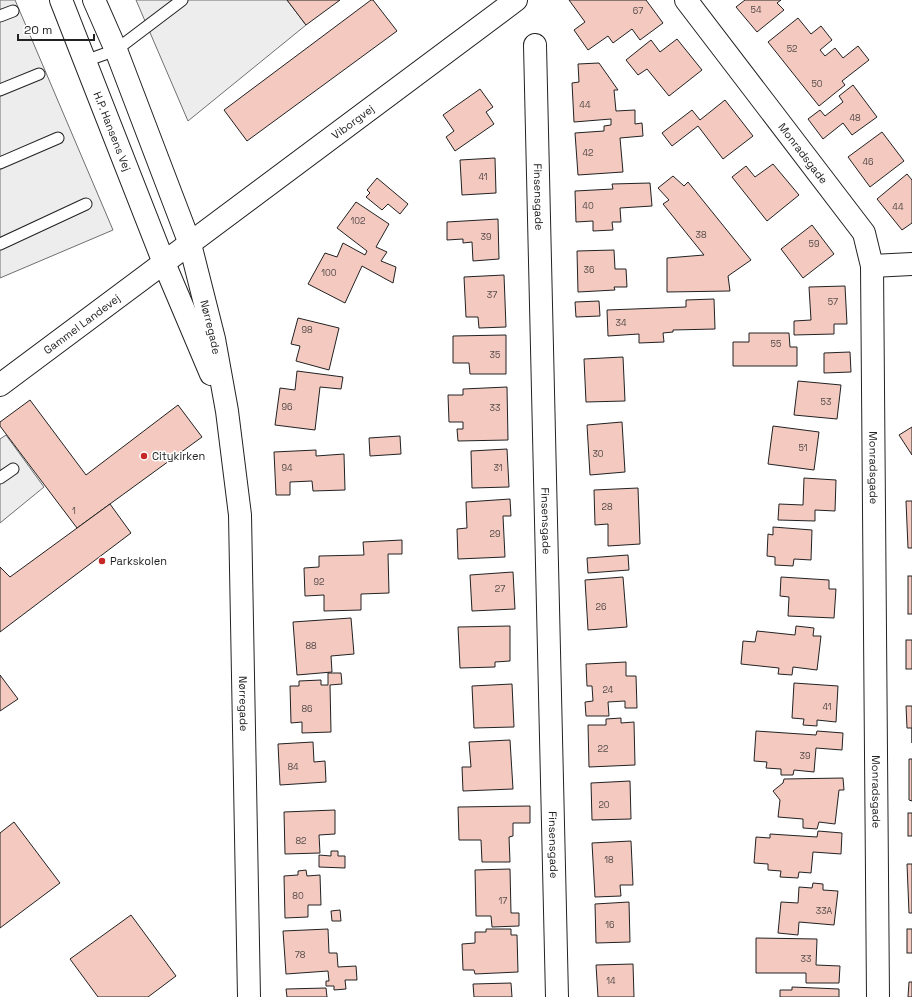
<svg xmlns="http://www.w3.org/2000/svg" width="912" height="997" font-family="'Space Grotesk',sans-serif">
<rect width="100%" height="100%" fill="#fff"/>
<!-- parking -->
<g fill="#ededed" stroke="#6f6f6f">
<polygon points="0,0 15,0 113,230 0,278"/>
<polygon points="136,0 287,0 306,25 188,121"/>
<polygon points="6,435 44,487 0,523 0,439"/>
</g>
<!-- building -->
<g fill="#f3c9c0" stroke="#222">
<polygon points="287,0 340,0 306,25"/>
<polygon points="371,0 373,0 397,31 247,141 224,110"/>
<polygon points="569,0 646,0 663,23 640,40 632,29 613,43 608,36 588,50 574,30 585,22"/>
<polygon points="745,0 781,0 777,3 784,10 757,32 736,7"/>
<polygon points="798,18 811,34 821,26 832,40 820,50 825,56 835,48 843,58 858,46 869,60 842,81 845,85 819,106 768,42"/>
<polygon points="677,39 702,70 669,96 647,69 638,75 626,60 651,40 660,52"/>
<polygon points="599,63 618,90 614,90 616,111 635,110 635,124 642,123 643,136 620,138 623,172 578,175 575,133 604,131 604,126 611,125 611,119 574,122 572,83 579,82 578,64"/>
<polygon points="853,85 877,117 852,135 843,123 823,139 808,119 820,110 825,116 843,102 839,96"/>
<polygon points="480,89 493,107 486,112 494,124 455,151 446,137 454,131 443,115"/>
<polygon points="725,100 753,136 723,159 698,126 672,146 662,133 692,110 700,120"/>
<polygon points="882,132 904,161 870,187 848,157"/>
<polygon points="495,158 496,193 462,195 460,160"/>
<polygon points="773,164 799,195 767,221 732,177 746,166 755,177"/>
<polygon points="907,174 912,180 912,223 902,230 877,199"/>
<polygon points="673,176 684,186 688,182 751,260 728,276 730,291 667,292 667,258 704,255 663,204 669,200 658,188"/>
<polygon points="377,178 408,204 400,214 388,204 382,210 366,197 370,193 367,190"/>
<polygon points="650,183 652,206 620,208 621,222 612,222 613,230 593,231 593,221 576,222 575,191 613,189 612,184"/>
<polygon points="356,202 389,224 376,247 387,252 381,261 396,267 393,283 362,266 345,303 308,284 325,253 337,257 343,243 365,255 367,251 337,228"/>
<polygon points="498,219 499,259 473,261 472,242 463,243 463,239 447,240 447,222"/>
<polygon points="812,225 834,254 803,278 781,249"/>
<polygon points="614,250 615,269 626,269 627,287 614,287 615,290 578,292 577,251"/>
<polygon points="504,275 506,327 479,328 478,317 466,317 464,277"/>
<polygon points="845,286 847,324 834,324 834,334 794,335 794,321 811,320 809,287"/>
<polygon points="714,299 715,329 673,330 673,332 663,333 664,342 639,343 639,334 608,336 607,310 686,307 686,300"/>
<polygon points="599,301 600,316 576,317 575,302"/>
<polygon points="298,318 339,328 329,370 296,361 300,346 291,344"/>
<polygon points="749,333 789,333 790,347 797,347 797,366 733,366 733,342 749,342"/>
<polygon points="506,335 506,374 470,374 469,363 453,363 453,336"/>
<polygon points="850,352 851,372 824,373 824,353"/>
<polygon points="623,357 625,401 586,402 584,359"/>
<polygon points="297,371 343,377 341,389 320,387 315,430 275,425 280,388 295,390"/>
<polygon points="798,381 841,385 837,419 794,415"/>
<polygon points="507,387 508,440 458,441 457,429 463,429 463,422 449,422 448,395 463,395 463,389"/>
<polygon points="30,400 86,475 178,405 202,437 77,528 0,426 0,422"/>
<polygon points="622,422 625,472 590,475 587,425"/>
<polygon points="773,426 819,432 814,470 768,464"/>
<polygon points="912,427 912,455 899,435"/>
<polygon points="400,436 401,454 370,456 369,438"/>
<polygon points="507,449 509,487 472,488 471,451"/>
<polygon points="316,450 316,456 344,454 345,490 313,491 312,481 290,482 290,495 276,495 274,452"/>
<polygon points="804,478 836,480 835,511 815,510 815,521 778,520 779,504 803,505"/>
<polygon points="638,488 640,544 608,546 608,524 595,525 594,490"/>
<polygon points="510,499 511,516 503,516 505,557 458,559 457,529 467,528 466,502"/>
<polygon points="906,501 912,501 912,548 908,548"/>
<polygon points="110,504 131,533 0,632 0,567 10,577"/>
<polygon points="773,527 812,530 811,560 794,559 793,566 775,565 775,557 767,556 768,534 773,535"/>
<polygon points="402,540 402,554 388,554 389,593 361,594 361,610 324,611 324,595 305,596 304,568 319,567 319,556 364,555 363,542"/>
<polygon points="628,555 629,570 588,573 587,558"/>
<polygon points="513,572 515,609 472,611 470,575"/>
<rect x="908" y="576" width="4" height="38"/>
<polygon points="623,577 627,627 588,630 585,580"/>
<polygon points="781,577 829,580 829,589 836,589 834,618 788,616 789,597 780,596"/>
<polygon points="351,618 354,654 331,656 332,672 297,675 293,622"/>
<polygon points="510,626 510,661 495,662 495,667 460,668 458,627"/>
<polygon points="796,626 814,628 813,636 821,636 817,670 793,667 792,675 778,674 779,668 741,664 743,641 755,642 757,631 795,635"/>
<rect x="906" y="640" width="6" height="29"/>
<polygon points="626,662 626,676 636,676 637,708 625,708 625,701 608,702 609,716 586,716 585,702 593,701 592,686 587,686 586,664"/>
<polygon points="328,673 341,673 342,684 330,685 331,732 302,733 302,722 291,723 290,686 299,686 299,681 321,680 321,685 328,685"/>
<polygon points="0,675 18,699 0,711"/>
<polygon points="794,683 838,686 836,722 817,720 817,726 803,725 804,719 792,718"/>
<polygon points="512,684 514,727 474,728 472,686"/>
<polygon points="906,706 912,706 912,743 912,728 907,728"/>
<polygon points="621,718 621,723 634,722 635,765 589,767 588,725 606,725 606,719"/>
<polygon points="756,731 816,735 817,731 843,733 842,750 816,748 814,772 794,770 793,775 781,775 781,769 766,768 767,762 754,761"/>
<polygon points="510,740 513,789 463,791 462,767 471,767 469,742"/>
<polygon points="313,742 314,762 325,761 326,782 280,785 278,744"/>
<polygon points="909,759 912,759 912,801 909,800"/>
<polygon points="843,778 844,790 839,790 835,824 819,822 817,829 803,828 803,819 778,817 780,800 773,791 783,783 784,779"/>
<polygon points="630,781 631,819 592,820 591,783"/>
<polygon points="530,806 530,823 513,823 513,836 509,837 510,862 482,862 481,840 459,840 458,807"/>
<polygon points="335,810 335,834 319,835 320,853 285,854 284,812"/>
<rect x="908" y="813" width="4" height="23"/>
<polygon points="14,822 60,883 0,928 0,833"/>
<polygon points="818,831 842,833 841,854 813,852 811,873 799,872 798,878 780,877 781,871 768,870 768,864 754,863 756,837 770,838 770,834 817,837"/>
<polygon points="631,841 633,885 620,885 621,896 595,897 592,843"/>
<polygon points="331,851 338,851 338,856 345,856 345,868 319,867 319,855 331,856"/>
<polygon points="907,864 912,864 912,913 909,913"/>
<polygon points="510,869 511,913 519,913 519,926 492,927 491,916 476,916 475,870"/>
<polygon points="306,870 307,876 320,875 321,905 308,905 308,917 285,918 284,876 298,875 298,871"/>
<polygon points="813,883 823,884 823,890 838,891 834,925 799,922 798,935 778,933 781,902 798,903 799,887 812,888"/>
<polygon points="629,902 630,942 596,943 595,904"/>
<polygon points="340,910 341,921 332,921 331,911"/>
<polygon points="131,915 176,976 148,997 98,997 70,959"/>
<polygon points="328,929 329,953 337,953 338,967 356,966 357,980 345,980 346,989 334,990 334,986 326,986 326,981 329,981 328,971 286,974 283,931"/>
<polygon points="486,929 511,929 511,935 517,935 518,972 475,974 474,970 463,970 462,944 475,943 475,932 486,932"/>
<rect x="907" y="929" width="5" height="24"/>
<polygon points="756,938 817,939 816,965 840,966 839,983 806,983 806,973 756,973"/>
<polygon points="633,964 634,997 598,997 596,965"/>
<polygon points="909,982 912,982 912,997 908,997"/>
<polygon points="511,983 512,997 474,997 473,984"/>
<polygon points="792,987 839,989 839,997 780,997 780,990 792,990"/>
<polygon points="326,988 327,997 287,997 286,989"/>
</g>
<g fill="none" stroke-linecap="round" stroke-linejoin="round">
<defs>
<g id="service">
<polyline points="0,16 13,11"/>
<polyline points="85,61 116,50 182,0"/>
<polyline points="0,90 39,74"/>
<polyline points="0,163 58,138"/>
<polyline points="0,244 86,204"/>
<polyline points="0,478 13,469"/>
</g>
<g id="minor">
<path id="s1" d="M 686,0 L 864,233 L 872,266 L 878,997"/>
<path id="s2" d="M 535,45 L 557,997"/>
<polyline points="872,266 912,264"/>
</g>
<g id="tertiary">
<path id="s3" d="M 61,0 L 164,263 L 211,374"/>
<path id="s4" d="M 94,0 L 116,50 L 190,244 L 214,339 L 227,411 L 240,515 L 249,997"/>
<path id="s5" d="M 0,385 L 516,0"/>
</g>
</defs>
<!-- service casing -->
<use href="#service" stroke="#222" stroke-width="13"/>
<!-- minor casing -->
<use href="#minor" stroke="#222" stroke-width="24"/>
<!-- tertiary casing -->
<use href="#tertiary" stroke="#222" stroke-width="24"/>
<!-- service -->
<use href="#service" stroke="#fff" stroke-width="11"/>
<!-- minor -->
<use href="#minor" stroke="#fff" stroke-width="22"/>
<!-- tertiary -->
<use href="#tertiary" stroke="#fff" stroke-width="22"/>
</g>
<!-- markers -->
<g fill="#c62828" stroke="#fff" stroke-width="1.5">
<circle cx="144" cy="456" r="4"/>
<circle cx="102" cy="561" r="4"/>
</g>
<g text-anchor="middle" stroke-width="3" stroke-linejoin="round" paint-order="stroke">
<!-- number labels -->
<g font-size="9" fill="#564c4a">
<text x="756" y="13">54</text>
<text x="638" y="14">67</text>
<text x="792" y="52">52</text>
<text x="817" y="87">50</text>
<text x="585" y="108">44</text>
<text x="855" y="121">48</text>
<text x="588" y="156">42</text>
<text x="868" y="165">46</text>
<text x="483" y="180">41</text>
<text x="588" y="209">40</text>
<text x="898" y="210">44</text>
<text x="358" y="224">102</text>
<text x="701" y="238">38</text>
<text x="486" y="240">39</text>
<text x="814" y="247">59</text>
<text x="589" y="273">36</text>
<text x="329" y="276">100</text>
<text x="492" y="298">37</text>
<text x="833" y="305">57</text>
<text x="621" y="326">34</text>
<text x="307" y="333">98</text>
<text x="776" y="347">55</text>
<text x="495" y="358">35</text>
<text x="826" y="405">53</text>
<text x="287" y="410">96</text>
<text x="495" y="411">33</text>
<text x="803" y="451">51</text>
<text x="598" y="457">30</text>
<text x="287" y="471">94</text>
<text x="498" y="471">31</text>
<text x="607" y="510">28</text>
<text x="74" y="514">1</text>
<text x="495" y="537">29</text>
<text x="319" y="585">92</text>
<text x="500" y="592">27</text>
<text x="601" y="610">26</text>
<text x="311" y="649">88</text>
<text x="608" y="693">24</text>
<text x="827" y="710">41</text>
<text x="307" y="712">86</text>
<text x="603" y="752">22</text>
<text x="805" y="759">39</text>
<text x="293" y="770">84</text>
<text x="604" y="808">20</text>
<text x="301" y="844">82</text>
<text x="609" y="863">18</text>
<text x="298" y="899">80</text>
<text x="503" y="904">17</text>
<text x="824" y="914">33A</text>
<text x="610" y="928">16</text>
<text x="300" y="958">78</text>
<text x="806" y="962">33</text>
<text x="611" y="984">14</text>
</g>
<!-- street labels -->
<g font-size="11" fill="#222" stroke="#fff">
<text dy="4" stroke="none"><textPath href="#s5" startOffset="440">Viborgvej</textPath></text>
<text dy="4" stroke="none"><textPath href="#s3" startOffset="141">H.P. Hansens Vej</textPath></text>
<text dy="4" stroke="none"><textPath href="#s1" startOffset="193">Monradsgade</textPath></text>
<text dy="4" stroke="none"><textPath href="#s2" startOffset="152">Finsensgade</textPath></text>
<text dy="4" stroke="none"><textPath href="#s5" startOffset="102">Gammel Landevej</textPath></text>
<text dy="4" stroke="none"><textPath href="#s4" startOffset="348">Nørregade</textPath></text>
<text dy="4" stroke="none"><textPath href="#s1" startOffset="529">Monradsgade</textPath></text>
<text dy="4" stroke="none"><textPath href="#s2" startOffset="476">Finsensgade</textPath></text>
<text dy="4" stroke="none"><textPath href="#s4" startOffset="727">Nørregade</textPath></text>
<text dy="4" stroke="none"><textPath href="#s1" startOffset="853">Monradsgade</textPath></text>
<text dy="4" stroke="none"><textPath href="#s2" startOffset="800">Finsensgade</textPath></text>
</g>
<!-- poi labels -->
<g font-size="11" fill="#222" stroke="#fff" text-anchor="start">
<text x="152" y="460">Citykirken</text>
<text x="110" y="565">Parkskolen</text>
</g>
</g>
<!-- scale -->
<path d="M18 34v6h76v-6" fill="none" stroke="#222222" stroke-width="2"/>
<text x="24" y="34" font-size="12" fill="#222222" stroke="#ffffff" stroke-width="3" paint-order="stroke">20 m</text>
</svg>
